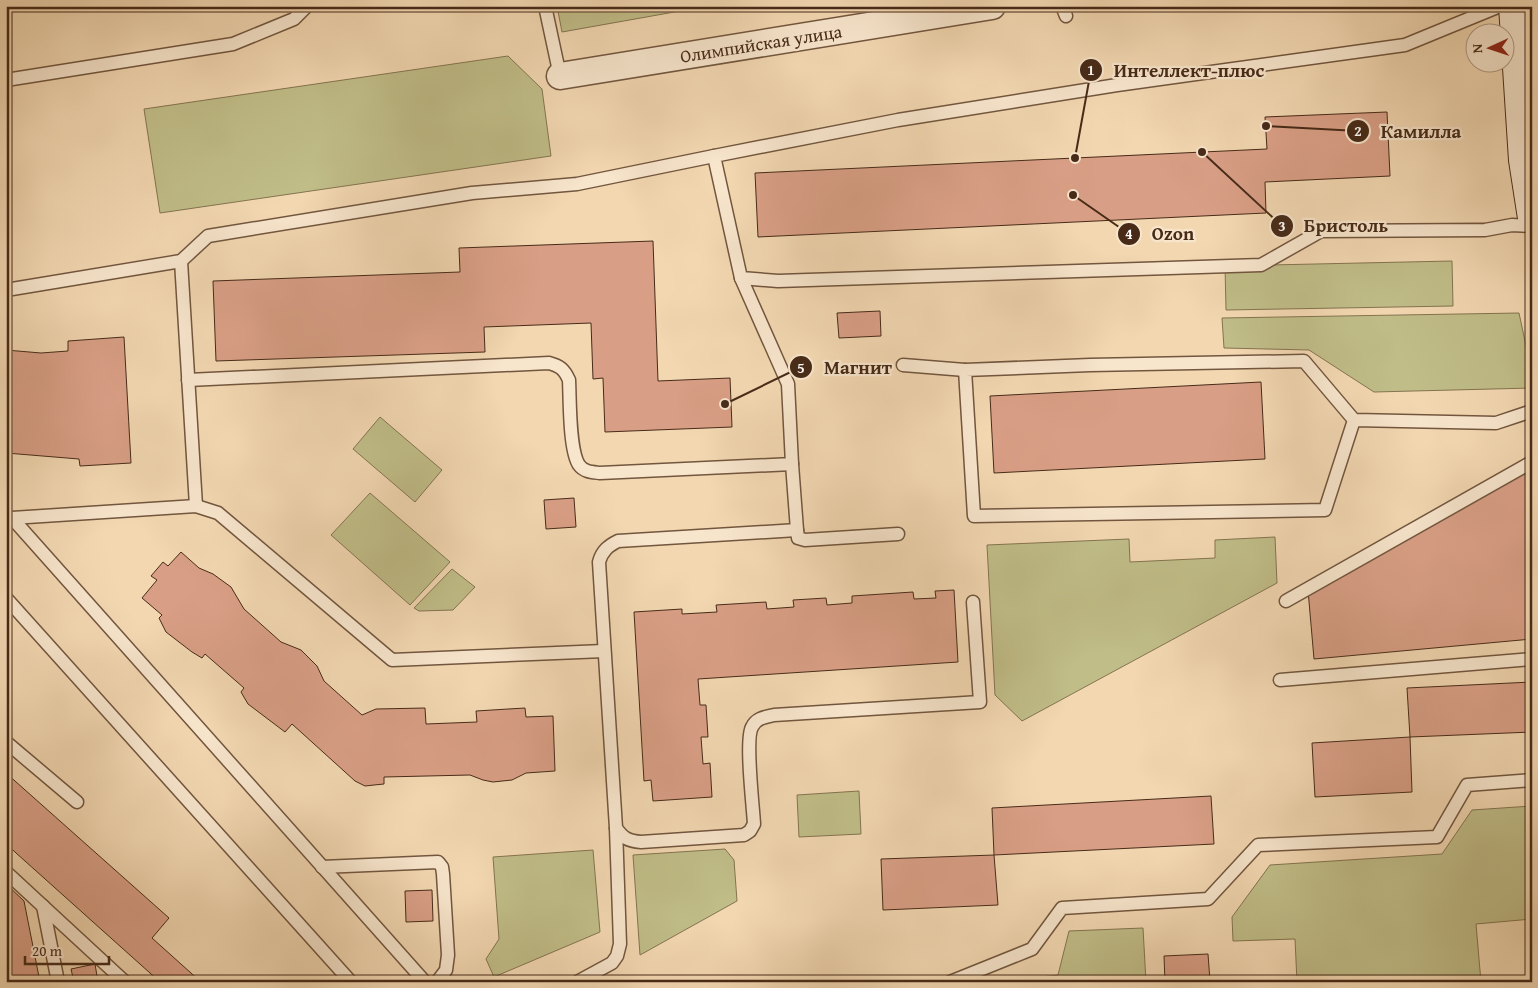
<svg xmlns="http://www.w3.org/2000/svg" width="1538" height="988" font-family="'Gentium Book Plus',serif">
<rect width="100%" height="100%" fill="#f2d7b1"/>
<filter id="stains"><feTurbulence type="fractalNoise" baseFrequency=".004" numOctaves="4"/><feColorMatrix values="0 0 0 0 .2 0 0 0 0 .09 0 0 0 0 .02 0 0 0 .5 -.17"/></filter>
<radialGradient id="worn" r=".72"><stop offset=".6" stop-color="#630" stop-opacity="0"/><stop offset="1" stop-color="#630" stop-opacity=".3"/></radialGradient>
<!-- green -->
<g fill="#c0bd88" stroke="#847450">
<polygon points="557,6 708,6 562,32"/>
<polygon points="508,56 542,89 551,156 160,213 144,109"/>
<polygon points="1452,261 1453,306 1226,310 1225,266"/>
<polygon points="1519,313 1532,374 1532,388 1374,392 1309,350 1224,348 1222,318"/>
<polygon points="380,417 442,470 415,502 353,449"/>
<polygon points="370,493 450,562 410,605 331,535"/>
<polygon points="1275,537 1277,583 1022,721 995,695 987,545 1129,539 1130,562 1215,558 1215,540"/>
<polygon points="452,569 475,587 453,610 419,611 414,608"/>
<polygon points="859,791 861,834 799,837 797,795"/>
<polygon points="1532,806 1532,919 1476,924 1481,982 1297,982 1295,939 1233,941 1232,917 1270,865 1442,854 1472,810"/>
<polygon points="725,849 734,860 737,901 640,955 633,855"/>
<polygon points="593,850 600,932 494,977 486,959 499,939 493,857"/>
<polygon points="1143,928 1146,982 1014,982 1014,980 1058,975 1069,931"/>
</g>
<!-- building -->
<g fill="#d99f86" stroke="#472b18">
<polygon points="1387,112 1390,176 1265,182 1266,213 758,237 755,173 1267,149 1265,117"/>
<polygon points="653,241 658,381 730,378 732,427 605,432 603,378 593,379 591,323 484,327 485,352 216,361 213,281 460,272 459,248"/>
<polygon points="880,311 881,336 839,338 837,313"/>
<polygon points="124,337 131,463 80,466 79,459 6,453 6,350 41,353 68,351 68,341"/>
<polygon points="1261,382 1265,459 994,473 990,396"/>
<polygon points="1532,467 1532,639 1314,659 1308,590"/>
<polygon points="574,498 576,527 546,529 544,500"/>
<polygon points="181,552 199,568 213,574 231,587 244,609 281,642 301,650 317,666 324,681 362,715 376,709 425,708 426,724 477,722 476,711 525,708 526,717 553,716 555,771 526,773 512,780 493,782 483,780 470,775 384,777 384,784 374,785 365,786 355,781 292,724 285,732 248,704 241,692 244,688 205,654 202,658 192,652 166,632 159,618 162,615 142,598 157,580 151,576 163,562 168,566"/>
<polygon points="954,590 958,662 698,679 700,705 706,705 708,737 701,737 703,764 710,763 712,797 653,801 651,780 644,781 634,612 682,609 682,614 717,612 716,605 766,602 767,609 794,607 793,600 826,598 827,605 852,603 852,596 913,592 914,599 936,598 935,591"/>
<polygon points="1532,682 1532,732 1410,737 1407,688"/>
<polygon points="1410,737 1412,792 1315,797 1312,743"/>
<polygon points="6,773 169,918 152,938 201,982 160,982 6,844"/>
<polygon points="1211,796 1214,844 994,855 992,808"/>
<polygon points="994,855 998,905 883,910 881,859"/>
<polygon points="6,884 24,901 40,982 6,982"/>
<polygon points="432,890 433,921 406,922 405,891"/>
<polygon points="1208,954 1210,981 1165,982 1164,956"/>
<polygon points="95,964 98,982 74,982 71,969"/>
</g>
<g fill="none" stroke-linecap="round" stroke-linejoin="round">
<defs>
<g id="lane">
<polyline points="545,6 560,76"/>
<polyline points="1062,6 1066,16"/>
<polyline points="1500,6 1405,45 1117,85 898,120 714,156 741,278 778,281 1261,265 1321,231 1485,230 1512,225 1532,226"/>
<polyline points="6,80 233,44 294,19 307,6"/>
<polyline points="181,261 196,506"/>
<polyline points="6,290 181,261 208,236 472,193 577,184 714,156"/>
<polyline points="903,365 965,370"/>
<path d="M 188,380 L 549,363 C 560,366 564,369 569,380 C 570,399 569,450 579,465 C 584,472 592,472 600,473 L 792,464 L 788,384 L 741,278"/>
<polyline points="1354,420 1325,510 974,516 965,370 1090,365 1304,361 1354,420 1496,423 1532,411"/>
<path d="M 792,464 L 797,530 L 618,541 C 608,546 602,551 599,562 L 616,828 C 623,838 628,841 641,842 L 744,835 L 750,831 L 754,824 C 753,806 745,739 752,727 C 756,718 765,717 774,715 L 980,702 L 973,602"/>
<polyline points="12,518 196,506 218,513 392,660 604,651"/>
<polyline points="8,519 12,518 425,982"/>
<polyline points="797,530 798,538 805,540 898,534"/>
<polyline points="6,598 351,982"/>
<polyline points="1286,601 1532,462"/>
<polyline points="1280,680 1532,659"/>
<polyline points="6,742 77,802"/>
<polyline points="322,867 438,862 442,867 443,874 448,955 446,970 437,982"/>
<polyline points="6,872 125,982"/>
<polyline points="43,906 58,982"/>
<polyline points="577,982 612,963 617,956 620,944 616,828"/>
<polyline points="950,982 1032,949 1062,908 1208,899 1258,845 1437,837 1467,785 1532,780"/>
</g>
<polyline id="street" points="560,76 992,6"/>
<polyline id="secondary" points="1513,6 1523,160 1532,218"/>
</defs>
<!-- lane casing -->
<use href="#lane" stroke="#72563e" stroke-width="15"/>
<!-- street casing -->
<use href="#street" stroke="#72563e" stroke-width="29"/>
<!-- secondary casing -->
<use href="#secondary" stroke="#472b18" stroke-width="30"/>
<!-- lane -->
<use href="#lane" stroke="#f7e5cc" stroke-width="12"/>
<!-- street -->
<use href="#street" stroke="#f7e5cc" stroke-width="26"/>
<!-- secondary -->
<use href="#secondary" stroke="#f7e5cc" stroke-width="28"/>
</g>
<g text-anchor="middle" stroke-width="4.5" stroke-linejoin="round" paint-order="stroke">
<!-- street labels -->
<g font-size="18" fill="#472b18" stroke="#f7e5cc">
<text transform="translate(761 44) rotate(-9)" y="6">Олимпийская улица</text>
</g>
</g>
<!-- callouts -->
<path fill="none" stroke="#472b18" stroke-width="2" d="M1075 158L1091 70M1266 126L1358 131M1202 152L1282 226M1073 195L1129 234M725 404L801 367"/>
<g fill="#472b18" stroke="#f7e5cc" stroke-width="2">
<circle cx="1075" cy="158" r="5"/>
<circle cx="1266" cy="126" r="5"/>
<circle cx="1202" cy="152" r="5"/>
<circle cx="1073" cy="195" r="5"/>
<circle cx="725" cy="404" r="5"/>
<circle cx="1091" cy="70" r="12"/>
<circle cx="1358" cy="131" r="12"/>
<circle cx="1282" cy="226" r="12"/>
<circle cx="1129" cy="234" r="12"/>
<circle cx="801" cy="367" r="12"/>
</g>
<g font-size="15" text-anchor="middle" font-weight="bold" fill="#fff">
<text x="1091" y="75">1</text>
<text x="1358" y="136">2</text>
<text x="1282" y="231">3</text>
<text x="1129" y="239">4</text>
<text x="801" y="373">5</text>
</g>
<g font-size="19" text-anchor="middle" font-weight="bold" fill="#472b18" stroke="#f7e5cc" stroke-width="4.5" stroke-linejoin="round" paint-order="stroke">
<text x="1189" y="77">Интеллект-плюс</text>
<text x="1421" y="138">Камилла</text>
<text x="1346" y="232">Бристоль</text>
<text x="1173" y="240">Ozon</text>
<text x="858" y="374">Магнит</text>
</g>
<!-- margin -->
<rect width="1538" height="988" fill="none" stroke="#f2d7b1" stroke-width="25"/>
<rect x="8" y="8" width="1523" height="973" fill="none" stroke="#472b18" stroke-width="2.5"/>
<rect x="12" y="12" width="1513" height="963" fill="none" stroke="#472b18"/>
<!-- north arrow -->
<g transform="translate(1490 48) rotate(267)"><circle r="24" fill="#f7e5cc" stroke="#b19b84"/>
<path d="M0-4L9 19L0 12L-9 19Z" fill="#8f2418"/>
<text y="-8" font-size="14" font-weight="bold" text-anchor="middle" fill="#472b18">N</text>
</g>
<!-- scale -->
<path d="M25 956v8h84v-8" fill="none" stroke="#472b18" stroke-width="2.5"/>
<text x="32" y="956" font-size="15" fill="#472b18" stroke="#f7e5cc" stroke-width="4" paint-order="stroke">20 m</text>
<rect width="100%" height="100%" filter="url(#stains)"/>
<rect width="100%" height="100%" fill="url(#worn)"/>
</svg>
